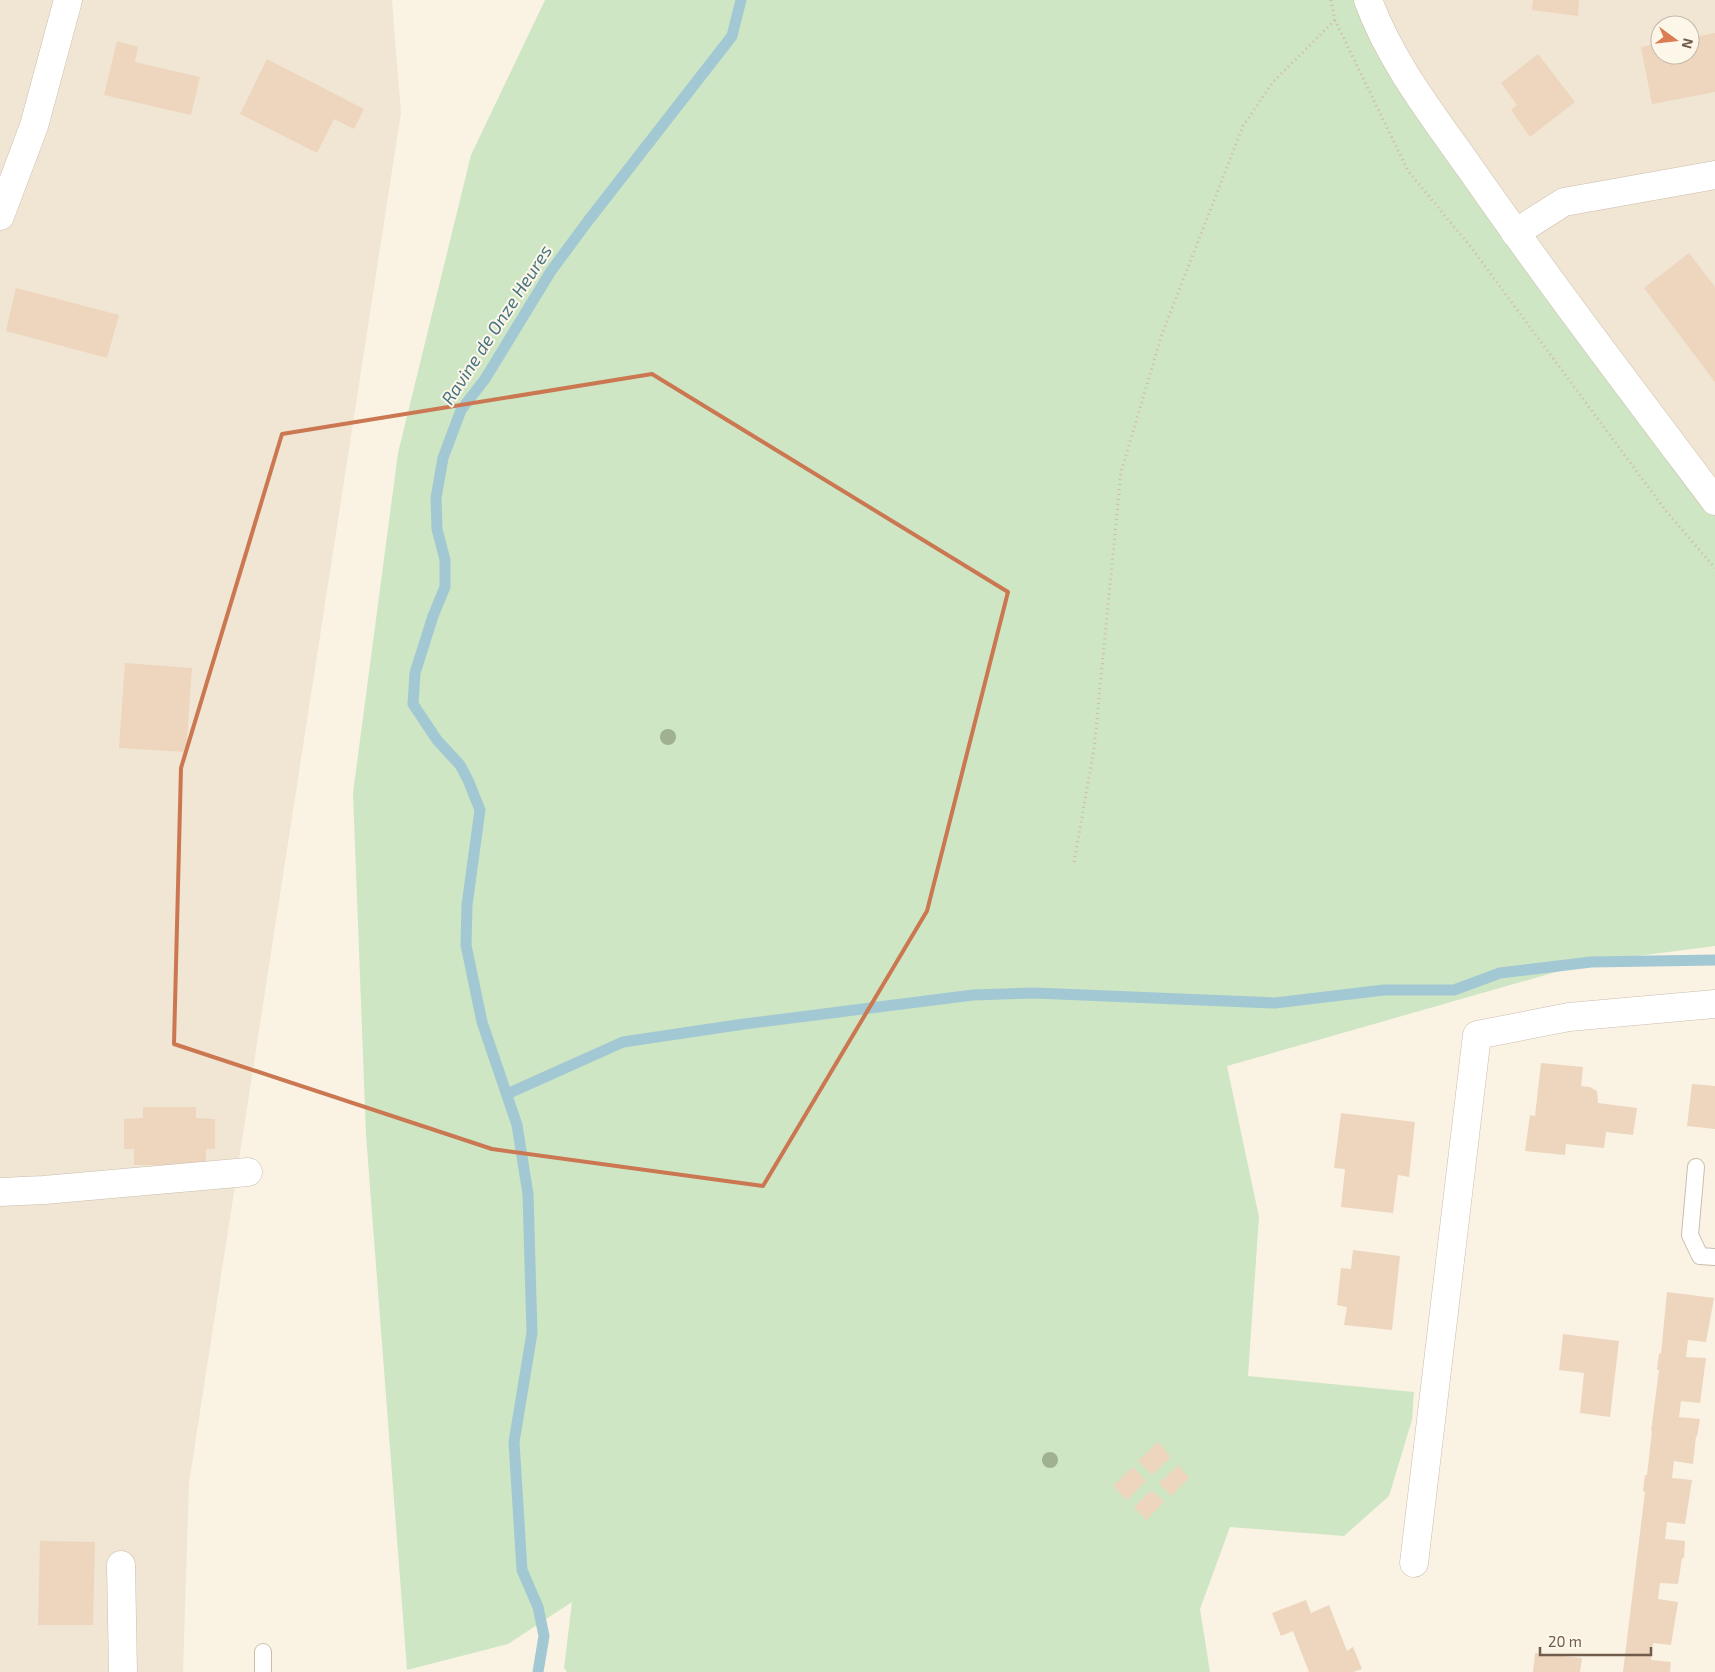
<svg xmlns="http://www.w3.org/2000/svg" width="1715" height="1672" font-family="'Exo 2',sans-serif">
<rect width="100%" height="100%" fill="#faf3e4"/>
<!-- residential -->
<g fill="#f1e6d3" fill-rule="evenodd">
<polygon points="0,0 392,0 401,113 189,1483 183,1672 0,1672"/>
<path d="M 1352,0 L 1715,0 L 1715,537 ZM 1660,25 L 1690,25 L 1690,55 L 1660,55 Z"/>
</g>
<!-- green -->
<polygon fill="#cfe6c4" points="545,0 1368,0 1715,501 1715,946 1591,962 1227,1066 1259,1217 1248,1376 1414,1392 1412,1420 1389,1496 1344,1536 1230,1527 1200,1609 1210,1672 567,1672 564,1668 572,1602 508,1644 407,1670 366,1135 353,793 398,453 471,155"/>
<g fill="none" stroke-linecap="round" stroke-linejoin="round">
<!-- stream -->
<g stroke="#a2c8d3" stroke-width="11">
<polyline points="507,1094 623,1042 744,1024 973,995 1035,993 1275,1003 1384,990 1454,990 1500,973 1591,962 1715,960"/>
<polyline points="538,1672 544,1636 538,1607 522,1570 514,1442 532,1333 528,1194 517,1125 482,1022 466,945 467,905 480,810 468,780 460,765 437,740 413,704 415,673 433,616 445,587 445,560 437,529 436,498 443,458 461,410 485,379 551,271 588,221 732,36 741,0"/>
</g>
</g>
<!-- building -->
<g fill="#edd5be">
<polygon points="1533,0 1579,0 1578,16 1532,10"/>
<polygon points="1715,33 1715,92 1652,104 1641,47 1660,43 1660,55 1690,55 1690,38"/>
<polygon points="117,41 138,47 135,62 200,77 191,115 104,95"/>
<polygon points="1538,54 1575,102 1530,137 1511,110 1517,105 1501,83"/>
<polygon points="267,59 364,109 354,129 334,119 317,153 240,114"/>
<polygon points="1689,253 1715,287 1715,382 1644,288"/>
<polygon points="16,288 119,315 107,358 6,331"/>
<polygon points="125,663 192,668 186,752 119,748"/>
<polygon points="1541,1063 1583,1067 1581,1086 1590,1087 1597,1091 1598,1103 1637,1108 1633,1135 1606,1132 1604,1148 1566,1144 1565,1155 1525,1151 1530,1115 1535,1116"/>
<polygon points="1692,1084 1715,1086 1715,1129 1687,1126"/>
<polygon points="143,1107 196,1107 196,1118 215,1119 215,1149 206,1149 206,1165 134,1165 134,1149 124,1149 124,1119 143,1118"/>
<polygon points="1341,1113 1415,1122 1409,1177 1398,1175 1393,1213 1341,1207 1345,1169 1334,1168"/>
<polygon points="1353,1250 1400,1256 1392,1330 1344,1325 1347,1307 1337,1305 1341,1268 1351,1269"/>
<polygon points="1667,1292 1714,1298 1706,1342 1688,1340 1686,1357 1706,1358 1700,1403 1681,1401 1679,1417 1700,1419 1697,1437 1696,1436 1693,1464 1674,1461 1672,1478 1692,1480 1685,1524 1667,1522 1665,1539 1685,1541 1684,1558 1682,1558 1678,1584 1660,1583 1658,1599 1678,1602 1671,1645 1653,1643 1651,1660 1671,1662 1670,1672 1623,1672 1645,1492 1643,1491 1645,1475 1647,1475 1652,1431 1651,1431 1659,1370 1657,1370 1659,1353 1661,1354"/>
<polygon points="1563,1334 1619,1341 1610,1417 1580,1413 1584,1373 1559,1370"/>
<polygon points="1158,1442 1171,1457 1152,1475 1138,1461"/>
<polygon points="1178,1465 1189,1478 1171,1496 1159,1483"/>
<polygon points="1133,1467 1146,1481 1127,1500 1113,1486"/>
<polygon points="1152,1490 1164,1502 1146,1520 1134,1507"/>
<polygon points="40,1541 95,1542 93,1625 38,1625"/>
<polygon points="1306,1600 1311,1613 1329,1605 1347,1651 1353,1647 1362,1669 1353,1672 1309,1672 1293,1631 1281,1636 1272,1613"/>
<polygon points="1535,1653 1582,1658 1580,1672 1533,1672"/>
</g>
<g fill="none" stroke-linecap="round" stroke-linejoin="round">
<defs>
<g id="service">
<polyline points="1696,1167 1690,1235 1700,1256 1715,1257"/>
<polyline points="263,1672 263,1652"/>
</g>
<g id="minor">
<path d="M 1368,0 C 1391,63 1434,117 1472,171 C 1550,283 1633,392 1715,501"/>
<polyline points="0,216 34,126 68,0"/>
<polyline points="1515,233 1564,202 1715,175"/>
<polyline points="0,1192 44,1190 248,1172"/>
<polyline points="1414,1563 1477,1035 1569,1017 1715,1004"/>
<polyline points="121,1565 123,1672"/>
</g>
</defs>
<!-- service casing -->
<use href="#service" stroke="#cbbcac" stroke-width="18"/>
<!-- minor casing -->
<use href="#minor" stroke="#cbbcac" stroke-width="29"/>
<!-- path -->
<g stroke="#d2b8a2" stroke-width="3" stroke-dasharray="1 4" stroke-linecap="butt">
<polyline points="1331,0 1335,20 1408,171 1470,246 1666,511 1715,568"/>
<polyline points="1074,862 1094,749 1121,472 1162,334 1243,126 1273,82 1335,20"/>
</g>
<!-- service -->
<use href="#service" stroke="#fff" stroke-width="16"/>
<!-- minor -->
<use href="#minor" stroke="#fff" stroke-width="28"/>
</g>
<!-- trees -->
<g fill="#9fb18e">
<circle cx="668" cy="737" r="8"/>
<circle cx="1050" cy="1460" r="8"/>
</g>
<!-- marked area -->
<path fill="none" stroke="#cb7752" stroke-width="4" stroke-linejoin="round" d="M 652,374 L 1008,592 L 927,911 L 763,1186 L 492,1149 L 174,1044 L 181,768 L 282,434 Z"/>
<g text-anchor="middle" stroke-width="4" stroke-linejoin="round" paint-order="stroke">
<!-- water labels -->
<g font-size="18" font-style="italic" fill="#477482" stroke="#fdf7ea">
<text transform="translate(497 325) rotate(-57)" y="6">Ravine de Onze Heures</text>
</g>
</g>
<!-- north arrow -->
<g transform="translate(1675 40) rotate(105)"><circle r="24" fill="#fdf7ea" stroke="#c5b9ab"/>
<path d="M0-4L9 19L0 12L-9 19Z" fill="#db7c53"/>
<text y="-8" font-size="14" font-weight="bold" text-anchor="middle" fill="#715c4c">N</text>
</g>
<!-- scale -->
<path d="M1540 1647v8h111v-8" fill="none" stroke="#715c4c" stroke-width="2.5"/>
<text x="1548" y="1647" font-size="15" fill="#715c4c" stroke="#fdf7ea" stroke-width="4" paint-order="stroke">20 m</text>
</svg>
